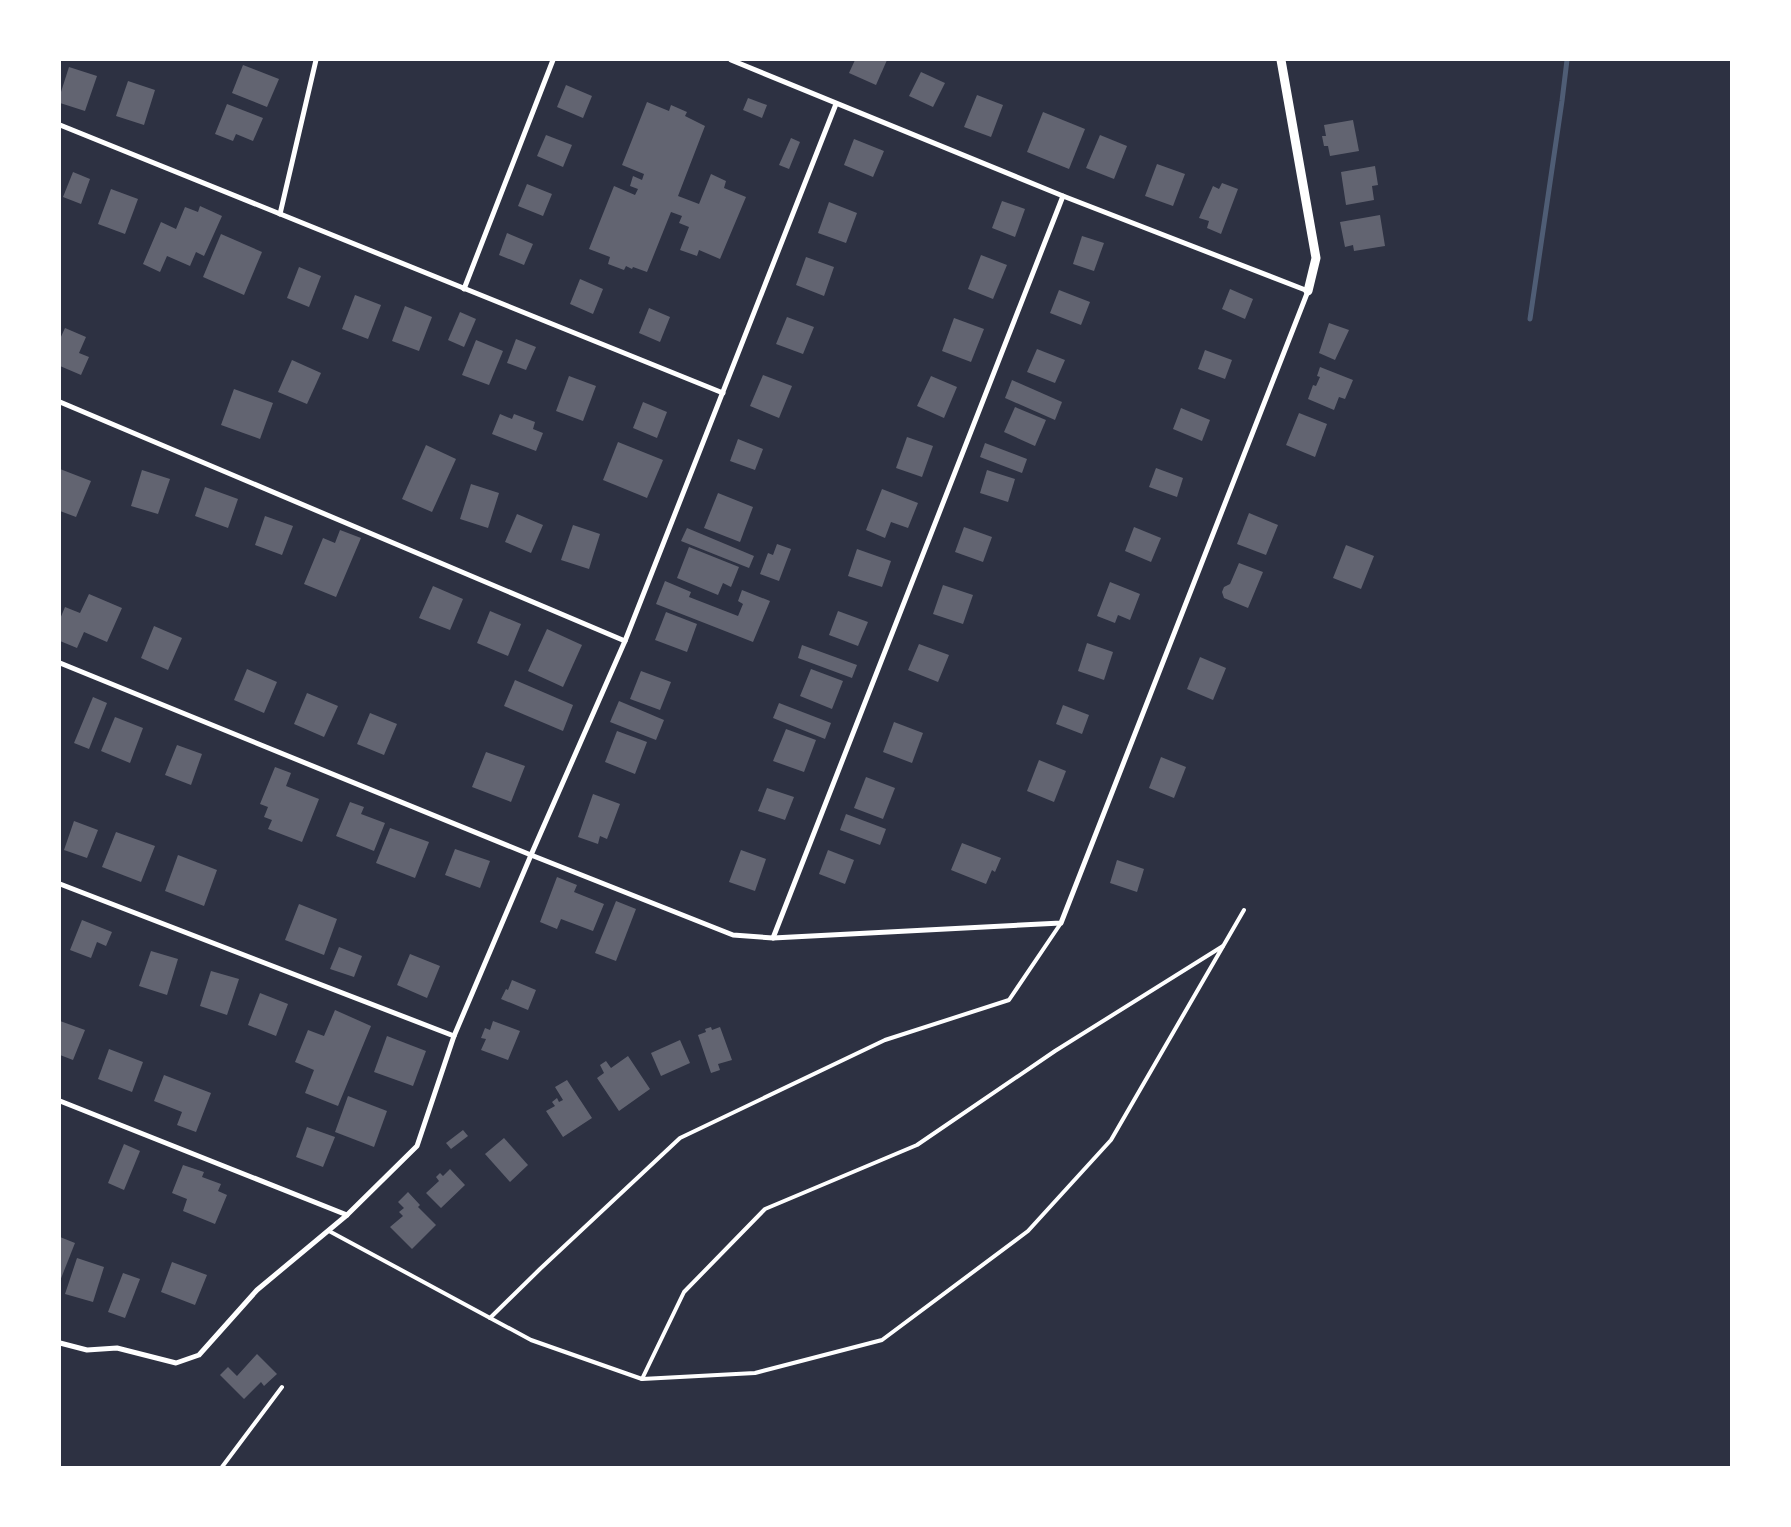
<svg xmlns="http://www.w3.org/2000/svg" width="1791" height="1527" font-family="'Roboto Serif',serif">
<rect width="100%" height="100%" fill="#2d3142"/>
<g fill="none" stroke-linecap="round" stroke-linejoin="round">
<!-- stream -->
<polyline stroke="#4f5d75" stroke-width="5" points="1530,319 1562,101 1567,60"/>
</g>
<!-- building -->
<g fill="#626471">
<polygon points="855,60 887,60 876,85 849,73"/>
<polygon points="243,65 279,79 267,107 232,93"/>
<polygon points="69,67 97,76 85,111 60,103 60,95"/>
<polygon points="921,72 945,83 933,107 909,96"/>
<polygon points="128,81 155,90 144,125 116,116"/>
<polygon points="566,85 592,96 583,118 557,107"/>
<polygon points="977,95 1003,105 991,137 964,127"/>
<polygon points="748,98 767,105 762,118 743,110"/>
<polygon points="647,102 669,111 671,105 687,112 685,116 705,126 678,196 699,204 711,174 726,181 724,188 746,197 720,259 699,250 697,256 680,250 689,227 679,223 682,216 671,212 647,272 633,267 632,269 626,266 624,270 608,264 610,257 589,249 614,186 635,195 638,189 630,186 633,176 642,180 644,174 622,165"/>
<polygon points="227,104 263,118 253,141 236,134 233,141 215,134"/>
<polygon points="1043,112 1085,129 1069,169 1027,152"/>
<polygon points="1353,120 1359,151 1330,156 1328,146 1324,146 1322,136 1326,136 1324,125"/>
<polygon points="546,135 572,145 563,167 537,156"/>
<polygon points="1100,135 1127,146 1114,179 1086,168"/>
<polygon points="791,138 800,142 789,169 779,165"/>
<polygon points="854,139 884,151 873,177 844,165"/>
<polygon points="1157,164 1185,174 1173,206 1145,196"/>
<polygon points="1375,166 1378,185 1372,186 1374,200 1346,205 1341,172"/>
<polygon points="73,172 90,179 81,204 63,197"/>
<polygon points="1222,183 1238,189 1221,234 1207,228 1209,221 1199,218 1213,186 1219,189"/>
<polygon points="527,184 552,194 543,216 518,206"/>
<polygon points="111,189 138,199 125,234 98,224"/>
<polygon points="1002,201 1025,209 1015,237 992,228"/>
<polygon points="829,202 857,213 846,243 818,233"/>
<polygon points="200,206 222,216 204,256 196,252 190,266 167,256 160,272 143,264 161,222 176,229 185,207 198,212"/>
<polygon points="1380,215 1385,246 1354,251 1353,245 1345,247 1340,222"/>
<polygon points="507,233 533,244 524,265 499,255"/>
<polygon points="221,234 262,252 244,295 203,277"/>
<polygon points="1082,236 1104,243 1094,271 1073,264"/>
<polygon points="981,255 1007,265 993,299 968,289"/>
<polygon points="806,257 834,267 824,296 796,285"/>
<polygon points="299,267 321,276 309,307 287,298"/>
<polygon points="580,279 603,289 593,314 570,304"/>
<polygon points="1230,289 1253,299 1245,319 1222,309"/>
<polygon points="1059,290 1090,302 1081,325 1050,313"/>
<polygon points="355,295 381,305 368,339 342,329"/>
<polygon points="405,306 432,317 419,351 392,341"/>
<polygon points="649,308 670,317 660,342 639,333"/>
<polygon points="460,312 476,319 464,347 448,340"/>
<polygon points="787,317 814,327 803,354 776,344"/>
<polygon points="954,318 984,329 971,362 942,351"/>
<polygon points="1329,323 1349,330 1335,360 1319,353"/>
<polygon points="65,328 86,337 79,353 89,357 81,375 60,366 60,339"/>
<polygon points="516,339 536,347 526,370 507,363"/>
<polygon points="476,340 503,351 489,385 462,375"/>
<polygon points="1037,349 1065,360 1055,383 1027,372"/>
<polygon points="1205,350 1232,360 1225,379 1198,369"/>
<polygon points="292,360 321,373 307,404 278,392"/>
<polygon points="1320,367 1353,380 1345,399 1339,397 1334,410 1308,399 1313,385 1316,386 1320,377 1317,376"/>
<polygon points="763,375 792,386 779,418 750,406"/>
<polygon points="569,376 596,386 583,421 556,411"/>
<polygon points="931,376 957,387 944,418 917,406"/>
<polygon points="1012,380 1062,402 1055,420 1005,398"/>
<polygon points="234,389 273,403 260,439 221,425"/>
<polygon points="643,402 667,412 657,438 633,428"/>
<polygon points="1015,407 1046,420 1035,446 1004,432"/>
<polygon points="1181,408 1210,420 1202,441 1173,429"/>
<polygon points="1299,413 1327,424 1315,457 1286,445"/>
<polygon points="500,414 512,419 514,414 535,422 533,429 543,433 536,451 492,434"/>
<polygon points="907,437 933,446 922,477 896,468"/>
<polygon points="738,439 763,449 755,470 730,461"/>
<polygon points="618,442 663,460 647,498 603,480"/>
<polygon points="985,443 1027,459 1022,473 980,457"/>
<polygon points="426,445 456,459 432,512 402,499"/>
<polygon points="1156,468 1183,478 1177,497 1149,487"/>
<polygon points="60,469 91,481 76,517 60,511"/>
<polygon points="142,470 170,479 158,514 131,506"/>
<polygon points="987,470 1015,479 1008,502 980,493"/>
<polygon points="471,484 499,493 488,528 460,519"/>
<polygon points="205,487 238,499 228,528 195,516"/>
<polygon points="882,489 918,503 908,528 891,522 885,538 866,530"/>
<polygon points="718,493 753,507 740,542 704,528"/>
<polygon points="1249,513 1278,525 1266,555 1237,544"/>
<polygon points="517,514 543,525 531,553 505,542"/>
<polygon points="265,516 293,526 282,555 255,545"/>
<polygon points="573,525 600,534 589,569 561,560"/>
<polygon points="964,527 992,537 983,562 955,552"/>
<polygon points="1134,527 1161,538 1151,562 1125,551"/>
<polygon points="687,528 754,556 749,568 681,541"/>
<polygon points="340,530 361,538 336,597 304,584 323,538 335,543"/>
<polygon points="777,544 791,549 779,581 760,574 768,553 773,555"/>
<polygon points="1346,545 1374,556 1361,589 1333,578"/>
<polygon points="689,547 739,567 731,587 723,583 718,595 677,578"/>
<polygon points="857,549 891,561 882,587 848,576"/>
<polygon points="1239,563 1263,572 1248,608 1224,598 1222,592 1224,587 1230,584"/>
<polygon points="665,581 691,592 689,597 738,616 743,604 738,601 742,590 770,601 753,642 656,604"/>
<polygon points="1110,582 1140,594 1130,620 1118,615 1115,623 1097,616"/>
<polygon points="943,585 973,595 963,624 933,614"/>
<polygon points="433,586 463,599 450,630 419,618"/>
<polygon points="89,594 122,608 107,642 84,632 77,648 60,641 60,619 65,607 80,613"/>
<polygon points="490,611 521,624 508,656 477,643"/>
<polygon points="838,611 868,622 858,646 829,635"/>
<polygon points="666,612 697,624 687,652 655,640"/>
<polygon points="154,626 182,638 168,670 141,658"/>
<polygon points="547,629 582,645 563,687 528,671"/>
<polygon points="1087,643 1113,652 1104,680 1078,671"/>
<polygon points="919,644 949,655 938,682 908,670"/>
<polygon points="802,645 857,665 852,678 798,658"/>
<polygon points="1200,657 1226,668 1213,700 1187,689"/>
<polygon points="247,669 277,682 264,713 234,700"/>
<polygon points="811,669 843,681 832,709 800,696"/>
<polygon points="641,671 671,682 660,710 630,699"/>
<polygon points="515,680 573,705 563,731 504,706"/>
<polygon points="307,693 338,706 324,737 294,724"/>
<polygon points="93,697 107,703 89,749 74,743"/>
<polygon points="619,701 664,720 656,740 610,722"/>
<polygon points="779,703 831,723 825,739 773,718"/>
<polygon points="1063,705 1089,715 1082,734 1056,724"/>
<polygon points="370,713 397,724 384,755 357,744"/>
<polygon points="115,717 143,728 130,763 101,751"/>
<polygon points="894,722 923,733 912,763 883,752"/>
<polygon points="786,729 816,740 804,772 773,761"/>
<polygon points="617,731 647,742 635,774 605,762"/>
<polygon points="177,745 202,754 191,785 165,775"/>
<polygon points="486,752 525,766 511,802 472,787"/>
<polygon points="1161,757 1186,767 1174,798 1149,788"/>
<polygon points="1039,760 1066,771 1054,802 1027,791"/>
<polygon points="275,767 291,773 286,786 319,799 302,842 268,829 272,820 264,817 268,807 260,804"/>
<polygon points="866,777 895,788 883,819 854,808"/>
<polygon points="767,788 794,797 785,820 758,811"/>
<polygon points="593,794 620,804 607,839 600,836 598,844 578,837"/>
<polygon points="350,802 364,807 361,814 385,823 374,851 336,836"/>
<polygon points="846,814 886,829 880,845 840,830"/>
<polygon points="74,821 98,830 87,858 64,850"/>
<polygon points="390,828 429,842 415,878 376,863"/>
<polygon points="116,832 155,846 141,882 102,867"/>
<polygon points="962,843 1001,858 995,872 992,870 986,884 951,870"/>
<polygon points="455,849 490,861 480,888 445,875"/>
<polygon points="741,850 766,859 755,891 729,882"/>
<polygon points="828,850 854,860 845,884 819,874"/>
<polygon points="178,855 217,870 204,906 165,891"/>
<polygon points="1117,860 1144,869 1137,892 1110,883"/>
<polygon points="557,877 577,885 574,892 604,904 593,931 561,919 557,929 540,922"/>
<polygon points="616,901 636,909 616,961 595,953"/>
<polygon points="299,904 337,919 324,955 285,940"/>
<polygon points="82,920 112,932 106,946 97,942 91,958 70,950"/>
<polygon points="339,947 362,956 354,977 330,969"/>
<polygon points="151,951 178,959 167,995 139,986"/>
<polygon points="410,954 440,966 427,998 397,985"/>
<polygon points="211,971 239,979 227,1015 200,1006"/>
<polygon points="512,980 536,990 528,1010 501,999 506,989 508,990"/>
<polygon points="260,993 288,1004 276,1036 248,1025"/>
<polygon points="335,1010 371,1026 338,1106 305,1093 314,1070 295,1062 308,1030 324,1036"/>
<polygon points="60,1021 85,1030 73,1060 60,1055"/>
<polygon points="493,1021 520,1031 508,1060 481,1050 486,1039 481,1038 485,1028 490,1030"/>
<polygon points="711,1027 712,1030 720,1027 732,1060 718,1064 720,1070 711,1073 698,1035 706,1032 705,1029"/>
<polygon points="387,1036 426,1051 413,1086 374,1072"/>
<polygon points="680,1040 690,1063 661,1076 651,1053"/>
<polygon points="109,1049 143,1062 132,1092 98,1079"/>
<polygon points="628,1056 650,1089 619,1111 597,1078 604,1073 600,1065 606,1061 611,1068"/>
<polygon points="164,1075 211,1093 196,1132 177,1125 182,1112 154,1101"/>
<polygon points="567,1080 592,1118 563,1137 546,1111 555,1106 552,1102 557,1098 559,1102 563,1100 555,1087"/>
<polygon points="348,1096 387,1111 374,1147 335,1132"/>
<polygon points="307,1127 335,1137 323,1167 296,1157"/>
<polygon points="463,1130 468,1136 451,1149 446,1143"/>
<polygon points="504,1138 528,1165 510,1182 485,1154"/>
<polygon points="124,1144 140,1151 124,1190 108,1183"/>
<polygon points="183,1165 204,1172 202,1177 221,1184 218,1191 227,1195 215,1224 183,1211 187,1199 172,1193"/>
<polygon points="450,1169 465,1185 441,1208 426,1193 439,1181 436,1177 440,1173 443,1176"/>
<polygon points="408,1192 420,1205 418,1207 436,1225 412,1249 390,1227 403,1216 399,1212 404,1208 398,1202"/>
<polygon points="60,1237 75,1243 60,1281"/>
<polygon points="77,1258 104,1267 93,1302 65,1294"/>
<polygon points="172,1262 207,1275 195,1305 161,1292"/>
<polygon points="123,1273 140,1279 125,1318 108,1312"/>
<polygon points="257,1354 277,1374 264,1386 261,1382 244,1399 220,1375 228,1367 237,1376"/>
</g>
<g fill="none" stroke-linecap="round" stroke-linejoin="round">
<!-- service -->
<g stroke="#fff" stroke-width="4">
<polyline points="329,1231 531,1340 642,1379 755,1373 882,1340 1028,1231 1111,1140 1244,910"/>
<polyline points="490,1318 540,1269 680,1138 885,1040 1009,1000 1061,923"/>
<polyline points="642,1379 684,1292 765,1209 917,1145 1055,1051 1223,946"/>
<polyline points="222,1467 282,1387"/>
</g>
<!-- minor -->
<g stroke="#fff" stroke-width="5">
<polyline points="60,125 723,393"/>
<polyline points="280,214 316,60"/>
<polyline points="464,289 553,60"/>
<polyline points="60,402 625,641"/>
<polyline points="60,663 531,855 733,935 773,938 1061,923 1308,291 1063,196 731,60"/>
<polyline points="60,884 454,1036"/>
<polyline points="773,938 1063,196"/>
<polyline points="60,1101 347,1215"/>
<polyline points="60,1343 87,1350 117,1348 176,1363 199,1355 257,1290 347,1215 417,1146 454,1036 531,855 625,641 836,104"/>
</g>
<!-- tertiary -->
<polyline stroke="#fff" stroke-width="9" points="1281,60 1316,258 1308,291"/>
</g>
<!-- border -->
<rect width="1791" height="1527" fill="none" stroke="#ffffff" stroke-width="122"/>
</svg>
